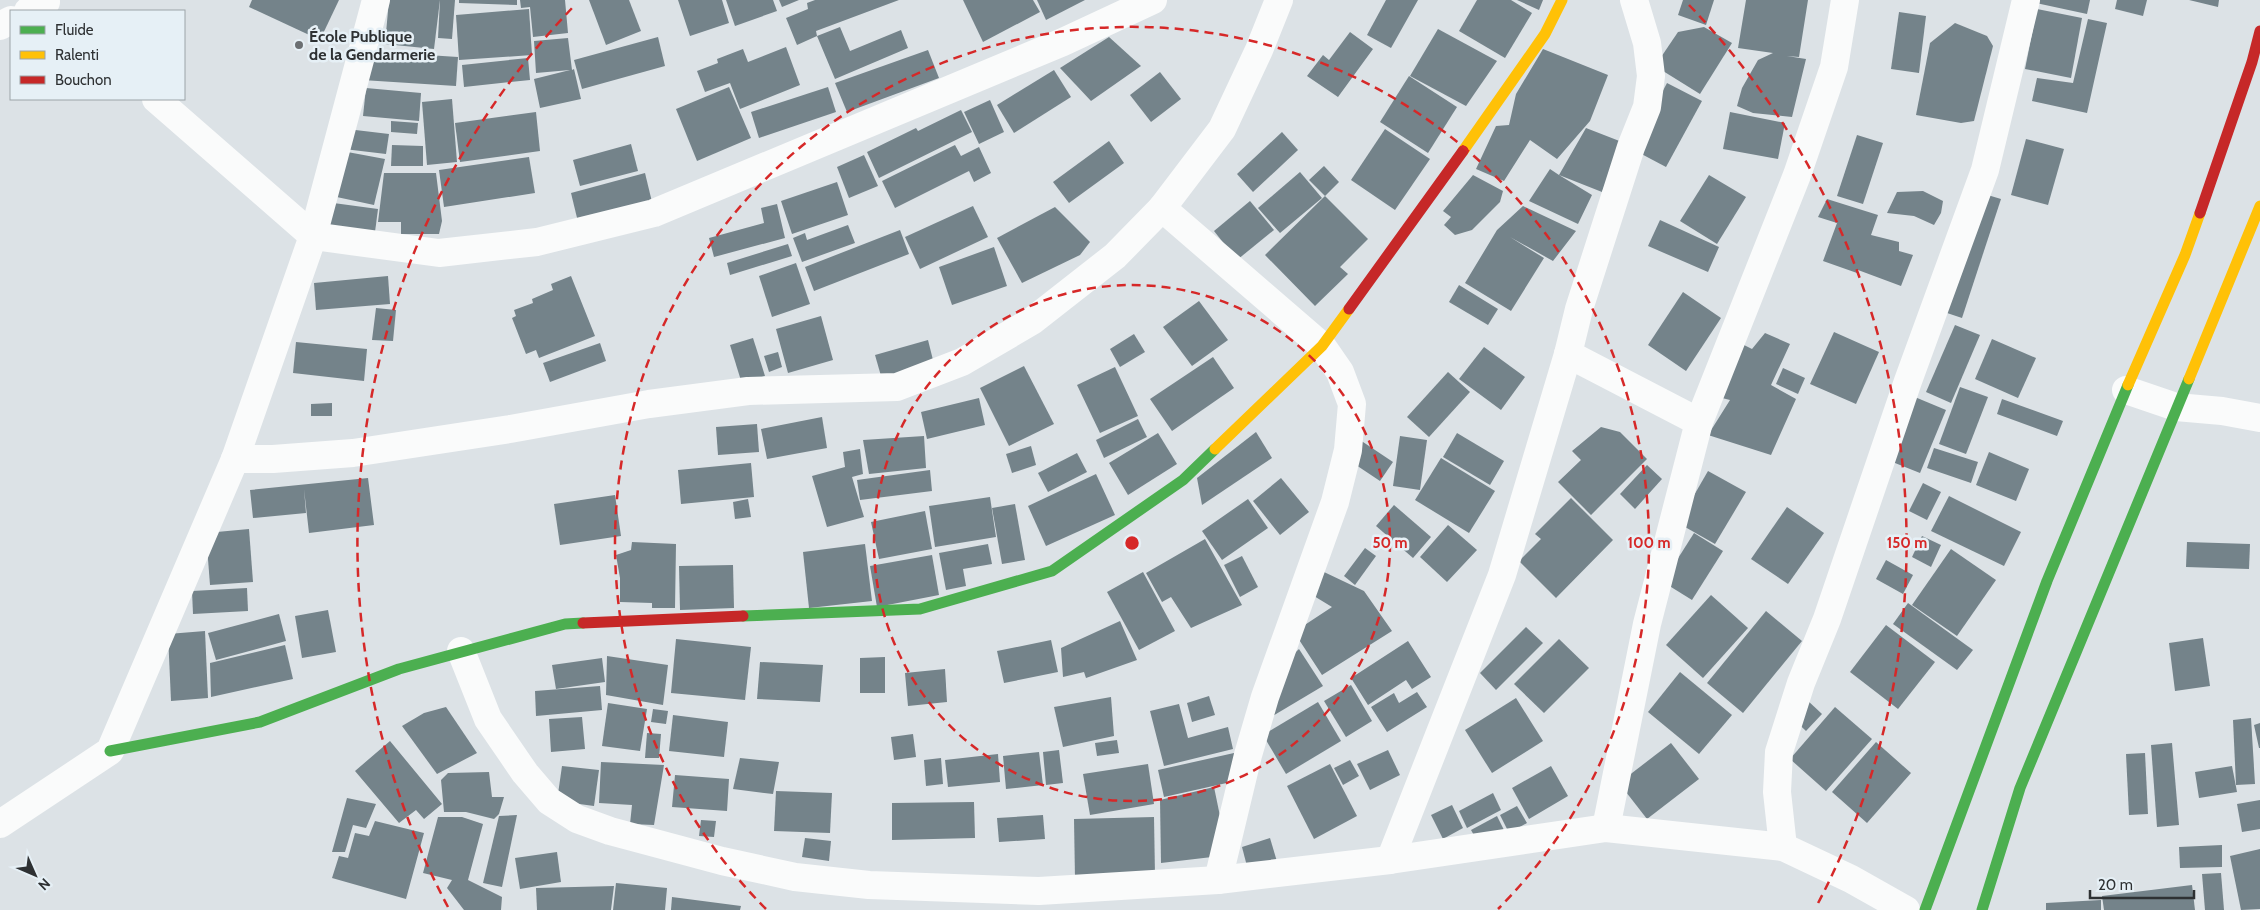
<svg xmlns="http://www.w3.org/2000/svg" width="2260" height="910" font-family="Cabin,sans-serif">
<rect width="100%" height="100%" fill="#dce2e6"/>
<!-- building -->
<g fill="#74838a">
<polygon points="252,0 339,0 320,40 249,7"/>
<polygon points="389,0 440,0 434,49 385,44"/>
<polygon points="440,0 455,0 452,39 438,38"/>
<polygon points="459,0 517,0 517,5 459,3"/>
<polygon points="520,0 565,0 568,33 533,37 530,7 521,8"/>
<polygon points="589,0 629,0 641,31 606,45"/>
<polygon points="678,0 722,0 729,23 690,36"/>
<polygon points="726,0 773,0 777,11 735,26"/>
<polygon points="779,0 799,0 782,7"/>
<polygon points="815,0 899,0 816,31 817,36 840,27 850,51 901,30 908,48 835,79 817,36 797,45 786,18 808,9 807,3"/>
<polygon points="963,0 1033,0 1040,12 983,42"/>
<polygon points="1037,0 1085,0 1046,20"/>
<polygon points="1386,0 1418,0 1391,48 1367,35"/>
<polygon points="1477,0 1511,0 1532,13 1505,58 1459,31"/>
<polygon points="1517,0 1543,0 1539,10"/>
<polygon points="1683,0 1714,0 1706,25 1678,15"/>
<polygon points="1746,0 1808,0 1799,57 1787,56 1806,59 1792,117 1753,113 1737,106 1742,88 1758,60 1773,53 1738,48"/>
<polygon points="2037,0 2090,0 2087,14 2036,3"/>
<polygon points="2117,0 2147,0 2143,16 2115,9"/>
<polygon points="2189,0 2219,0 2218,7"/>
<polygon points="529,9 532,55 459,60 456,15"/>
<polygon points="2037,9 2082,18 2071,78 2025,69"/>
<polygon points="1899,12 1926,16 1919,73 1891,69"/>
<polygon points="2088,19 2107,23 2087,113 2032,101 2037,78 2073,83"/>
<polygon points="1955,23 1987,36 1993,46 1974,121 1961,123 1916,115 1930,43"/>
<polygon points="1704,27 1732,43 1700,94 1655,66 1678,32"/>
<polygon points="1438,29 1497,61 1466,106 1410,76"/>
<polygon points="1350,32 1373,49 1338,97 1307,76 1323,55 1329,60"/>
<polygon points="658,37 665,66 582,89 574,60"/>
<polygon points="1109,37 1141,66 1091,101 1060,68"/>
<polygon points="568,38 572,70 574,69 581,99 540,108 534,79 570,70 536,73 534,41"/>
<polygon points="786,47 800,85 740,109 730,83 705,92 697,71 718,63 717,59 743,49 748,62"/>
<polygon points="1543,49 1608,75 1590,121 1557,159 1530,140 1504,181 1476,169 1496,126 1509,125 1516,94"/>
<polygon points="928,50 939,78 847,112 835,83"/>
<polygon points="365,51 458,57 456,86 362,80"/>
<polygon points="528,58 530,80 464,87 462,65"/>
<polygon points="1054,70 1071,97 1014,133 997,105"/>
<polygon points="1160,72 1181,99 1151,122 1130,95"/>
<polygon points="1409,76 1457,107 1428,153 1380,122"/>
<polygon points="1667,83 1702,101 1666,167 1632,149"/>
<polygon points="729,87 751,138 697,161 676,109"/>
<polygon points="828,87 836,112 759,138 751,112"/>
<polygon points="366,88 421,93 419,121 363,116"/>
<polygon points="452,99 457,162 427,165 422,102"/>
<polygon points="990,100 1004,132 979,144 964,112"/>
<polygon points="961,110 972,132 879,178 867,152 916,128 918,131"/>
<polygon points="536,112 540,151 460,162 455,123"/>
<polygon points="1730,112 1785,123 1778,159 1723,149"/>
<polygon points="391,121 418,123 417,134 391,132"/>
<polygon points="1586,128 1622,142 1602,192 1559,175 1592,195 1578,224 1529,201 1550,169 1559,175"/>
<polygon points="347,129 389,134 386,154 344,149"/>
<polygon points="1385,129 1430,159 1395,210 1351,180"/>
<polygon points="1282,132 1298,150 1253,192 1237,174"/>
<polygon points="1857,135 1883,143 1863,204 1837,196"/>
<polygon points="2026,139 2064,149 2048,205 2011,195"/>
<polygon points="1109,141 1124,163 1069,203 1053,182"/>
<polygon points="631,144 638,171 580,186 573,160"/>
<polygon points="392,145 423,146 423,166 391,166"/>
<polygon points="955,145 961,156 979,147 991,173 974,182 969,171 895,208 882,181"/>
<polygon points="342,151 385,159 374,205 332,196"/>
<polygon points="864,155 878,186 849,198 837,167"/>
<polygon points="529,157 535,193 444,207 439,170"/>
<polygon points="1324,166 1339,182 1325,196 1368,239 1340,267 1348,274 1315,306 1265,255 1325,196 1309,180"/>
<polygon points="1300,172 1322,198 1280,233 1258,208"/>
<polygon points="384,173 436,173 442,221 439,234 401,234 401,222 378,222"/>
<polygon points="645,173 652,202 578,222 571,193"/>
<polygon points="1473,175 1503,191 1500,202 1472,230 1455,235 1444,225 1451,217 1443,211"/>
<polygon points="1709,175 1746,197 1717,244 1680,221"/>
<polygon points="837,182 848,215 792,234 781,201"/>
<polygon points="1923,191 1943,201 1941,213 1934,225 1914,216 1887,213 1897,192"/>
<polygon points="1981,193 2001,199 1962,318 1941,311"/>
<polygon points="1827,199 1878,215 1871,235 1899,242 1899,251 1913,255 1901,286 1858,270 1857,273 1823,261 1837,223 1818,217"/>
<polygon points="1250,201 1274,230 1237,260 1214,231"/>
<polygon points="326,202 378,209 375,232 323,225"/>
<polygon points="777,204 785,238 714,257 709,238 764,223 761,208"/>
<polygon points="973,206 988,237 920,269 905,237"/>
<polygon points="1523,206 1576,231 1553,261 1510,237 1544,258 1511,311 1465,283 1497,230"/>
<polygon points="1055,207 1090,242 1080,255 1022,283 997,238"/>
<polygon points="1660,220 1719,247 1708,272 1648,246"/>
<polygon points="848,225 855,243 802,262 793,238 805,233 807,240"/>
<polygon points="900,230 909,254 814,291 805,267"/>
<polygon points="788,244 792,256 730,275 727,263"/>
<polygon points="994,247 1007,286 952,305 939,267"/>
<polygon points="796,263 810,304 772,317 759,276"/>
<polygon points="388,276 390,304 316,310 314,283"/>
<polygon points="571,276 595,336 539,358 536,350 526,354 512,318 516,316 514,310 533,303 532,299 553,290 551,284"/>
<polygon points="1459,285 1498,309 1488,325 1449,302"/>
<polygon points="1683,292 1721,318 1686,371 1648,345"/>
<polygon points="1199,301 1228,340 1192,366 1163,327"/>
<polygon points="376,308 396,310 393,341 372,340"/>
<polygon points="821,316 833,360 788,373 776,329"/>
<polygon points="1955,325 1980,335 1951,403 1926,392"/>
<polygon points="1834,332 1879,352 1856,404 1810,384"/>
<polygon points="1765,333 1790,344 1771,385 1796,399 1771,455 1708,435 1730,400 1722,398 1744,345 1752,349"/>
<polygon points="1134,334 1145,352 1120,367 1110,349"/>
<polygon points="753,338 765,376 742,384 730,345"/>
<polygon points="1992,339 2036,358 2018,398 1975,379"/>
<polygon points="928,340 935,368 883,383 875,355"/>
<polygon points="296,342 367,349 364,381 293,373"/>
<polygon points="600,343 606,361 550,382 543,363"/>
<polygon points="1484,347 1525,377 1501,410 1459,379"/>
<polygon points="778,352 782,367 769,372 764,356"/>
<polygon points="1213,357 1234,388 1172,431 1150,399"/>
<polygon points="1024,366 1054,424 1009,446 980,388"/>
<polygon points="1115,367 1138,416 1100,433 1077,385"/>
<polygon points="1783,368 1805,378 1798,394 1776,384"/>
<polygon points="1448,372 1470,392 1429,437 1407,417"/>
<polygon points="1960,387 1988,397 1966,454 1939,444"/>
<polygon points="1910,395 1946,410 1920,473 1885,459"/>
<polygon points="979,398 985,425 927,439 921,412"/>
<polygon points="2002,399 2063,421 2057,436 1997,414"/>
<polygon points="332,403 332,416 311,416 311,404"/>
<polygon points="822,417 827,448 767,459 761,429"/>
<polygon points="1138,419 1147,437 1104,458 1096,440"/>
<polygon points="757,424 759,452 718,455 716,427"/>
<polygon points="1601,427 1620,432 1647,459 1591,515 1558,482 1581,460 1572,451"/>
<polygon points="1256,432 1272,458 1202,505 1197,478"/>
<polygon points="1158,433 1177,464 1128,495 1109,463"/>
<polygon points="1457,433 1504,461 1490,485 1443,457"/>
<polygon points="924,436 926,468 869,474 863,440"/>
<polygon points="1400,436 1427,440 1420,490 1393,486"/>
<polygon points="1360,440 1393,462 1380,481 1347,459"/>
<polygon points="1031,446 1036,465 1012,473 1006,454"/>
<polygon points="1934,448 1978,462 1971,483 1927,468"/>
<polygon points="860,449 863,474 852,477 864,517 827,527 812,476 845,467 843,452"/>
<polygon points="1989,452 2029,469 2016,501 1976,485"/>
<polygon points="1077,453 1087,472 1048,492 1038,473"/>
<polygon points="1441,458 1495,491 1469,533 1415,500"/>
<polygon points="751,463 754,497 681,504 678,470"/>
<polygon points="1647,465 1662,479 1635,509 1620,494"/>
<polygon points="930,470 932,491 860,500 857,480"/>
<polygon points="1708,471 1746,492 1715,544 1678,523"/>
<polygon points="1096,474 1115,515 1046,546 1028,506"/>
<polygon points="368,478 374,525 309,533 304,489 306,513 253,518 250,490"/>
<polygon points="1281,478 1309,512 1280,535 1253,501"/>
<polygon points="1923,483 1941,492 1927,520 1909,511"/>
<polygon points="615,495 621,536 560,545 554,504"/>
<polygon points="1949,496 2021,532 2004,566 1931,531"/>
<polygon points="990,497 996,537 935,547 929,506"/>
<polygon points="1571,498 1613,540 1556,598 1519,561 1541,539 1535,534"/>
<polygon points="748,499 751,517 735,519 733,502"/>
<polygon points="1248,499 1268,528 1222,560 1202,531"/>
<polygon points="1015,504 1025,560 1002,564 992,508"/>
<polygon points="1394,505 1431,537 1413,558 1376,526"/>
<polygon points="1787,507 1824,533 1788,584 1751,559"/>
<polygon points="925,511 932,549 879,559 871,522"/>
<polygon points="1448,525 1477,550 1447,582 1420,557"/>
<polygon points="249,529 253,582 210,585 206,533"/>
<polygon points="1694,533 1723,551 1692,600 1663,582"/>
<polygon points="1922,536 1941,545 1931,567 1912,557"/>
<polygon points="1205,539 1242,605 1191,628 1171,597 1162,602 1146,573"/>
<polygon points="632,542 676,544 675,608 652,608 652,603 620,602 620,578 616,555 631,550"/>
<polygon points="2187,542 2250,544 2249,569 2186,567"/>
<polygon points="865,544 872,601 809,608 803,552"/>
<polygon points="988,544 992,564 963,569 966,586 946,590 939,553"/>
<polygon points="1365,548 1376,556 1355,585 1344,576"/>
<polygon points="1951,549 1996,580 1957,636 1912,605"/>
<polygon points="932,555 939,595 877,607 870,566"/>
<polygon points="1242,556 1258,587 1240,597 1224,565"/>
<polygon points="1886,560 1913,575 1903,594 1876,579"/>
<polygon points="733,565 734,608 680,610 679,566"/>
<polygon points="1143,572 1175,631 1139,650 1107,592"/>
<polygon points="1324,572 1364,591 1392,631 1322,675 1294,632 1332,607 1309,593"/>
<polygon points="247,588 248,611 193,614 192,591"/>
<polygon points="1711,595 1748,628 1703,678 1666,645"/>
<polygon points="1908,603 1973,650 1957,670 1893,624"/>
<polygon points="328,610 336,652 302,658 295,616"/>
<polygon points="1766,611 1802,641 1743,713 1707,683"/>
<polygon points="279,614 286,641 216,660 208,633"/>
<polygon points="1120,621 1137,660 1086,678 1084,672 1063,677 1061,648"/>
<polygon points="1886,625 1935,662 1898,709 1850,672"/>
<polygon points="1526,627 1543,643 1496,690 1480,673"/>
<polygon points="205,631 208,698 171,701 168,634"/>
<polygon points="2203,638 2210,686 2175,691 2169,643"/>
<polygon points="676,639 751,647 745,700 671,693"/>
<polygon points="1559,639 1589,668 1544,713 1514,684"/>
<polygon points="1051,640 1058,672 1004,683 997,651"/>
<polygon points="1408,641 1431,677 1412,689 1406,680 1368,705 1351,678"/>
<polygon points="285,645 293,679 211,697 210,663"/>
<polygon points="1299,649 1323,686 1271,717 1279,668"/>
<polygon points="607,656 668,665 663,705 606,695"/>
<polygon points="885,657 885,693 860,693 860,658"/>
<polygon points="602,658 605,682 556,689 552,665"/>
<polygon points="760,662 823,665 820,702 757,699"/>
<polygon points="945,669 947,702 908,706 905,673"/>
<polygon points="1680,672 1732,715 1699,754 1648,712"/>
<polygon points="1351,685 1372,721 1346,737 1324,701"/>
<polygon points="600,686 602,710 536,716 535,691"/>
<polygon points="1417,692 1427,707 1387,732 1371,707 1394,693 1399,703"/>
<polygon points="1209,696 1215,715 1192,722 1187,703"/>
<polygon points="1111,697 1114,736 1063,747 1054,707"/>
<polygon points="1516,698 1543,741 1492,773 1465,730"/>
<polygon points="1806,699 1822,714 1806,731 1790,716"/>
<polygon points="1318,702 1341,741 1286,774 1263,735"/>
<polygon points="608,703 647,709 640,751 602,746"/>
<polygon points="1179,704 1188,738 1228,727 1233,749 1164,766 1150,711"/>
<polygon points="446,707 477,753 437,774 402,726 424,713"/>
<polygon points="1835,707 1872,739 1826,791 1790,759"/>
<polygon points="653,709 668,711 666,724 651,722"/>
<polygon points="673,715 728,722 724,757 669,751"/>
<polygon points="582,717 585,749 551,752 549,719"/>
<polygon points="2251,718 2255,784 2236,785 2233,720"/>
<polygon points="2260,723 2260,748 2259,748 2254,725"/>
<polygon points="647,733 661,734 659,758 645,758"/>
<polygon points="913,734 916,757 894,760 891,737"/>
<polygon points="1117,740 1119,753 1097,756 1095,743"/>
<polygon points="390,741 442,804 424,819 416,810 399,823 355,771"/>
<polygon points="1876,742 1911,773 1867,823 1832,792"/>
<polygon points="1671,743 1699,779 1647,819 1619,783"/>
<polygon points="2172,743 2179,825 2157,827 2151,745"/>
<polygon points="1059,750 1063,783 1046,785 1043,752"/>
<polygon points="1388,750 1400,775 1370,790 1357,764"/>
<polygon points="1039,752 1043,785 1006,789 1003,756"/>
<polygon points="1234,753 1240,780 1164,797 1158,770"/>
<polygon points="2145,753 2148,814 2129,815 2126,754"/>
<polygon points="998,754 1000,782 948,787 945,760"/>
<polygon points="740,758 779,762 773,794 733,789"/>
<polygon points="941,758 943,784 926,786 924,760"/>
<polygon points="1350,760 1359,776 1343,785 1334,768"/>
<polygon points="601,762 664,765 654,825 630,824 632,805 599,803"/>
<polygon points="1148,764 1154,804 1090,815 1083,774"/>
<polygon points="1330,764 1357,816 1314,839 1287,786"/>
<polygon points="562,766 599,770 594,806 557,801"/>
<polygon points="1551,766 1568,796 1529,819 1512,788"/>
<polygon points="2232,766 2237,792 2199,798 2195,772"/>
<polygon points="489,772 492,797 504,797 499,814 494,819 466,812 444,812 441,780 448,773"/>
<polygon points="675,775 729,779 727,811 672,807"/>
<polygon points="1214,787 1221,821 1212,857 1161,863 1160,800"/>
<polygon points="776,791 832,793 830,833 774,831"/>
<polygon points="1493,793 1501,810 1467,828 1459,811"/>
<polygon points="347,798 376,804 366,828 353,825 345,852 332,852"/>
<polygon points="2260,800 2260,829 2242,832 2237,804"/>
<polygon points="974,802 975,838 892,840 892,803"/>
<polygon points="1452,805 1463,828 1443,839 1431,815"/>
<polygon points="1517,806 1527,823 1509,833 1500,815"/>
<polygon points="517,815 502,887 483,883 499,816"/>
<polygon points="1043,815 1045,839 999,842 997,818"/>
<polygon points="1497,816 1505,832 1480,846 1471,830"/>
<polygon points="438,817 462,817 483,824 468,880 502,897 501,910 464,910 447,888 452,880 423,873"/>
<polygon points="1154,817 1155,876 1075,879 1074,819"/>
<polygon points="701,820 716,821 714,837 699,836"/>
<polygon points="375,821 424,833 406,899 332,878 339,856 348,858 355,833 369,836"/>
<polygon points="805,838 831,841 829,861 802,857"/>
<polygon points="1270,838 1278,865 1249,874 1242,847"/>
<polygon points="2222,845 2222,867 2180,868 2179,847"/>
<polygon points="2260,849 2260,909 2241,910 2230,856"/>
<polygon points="557,852 561,882 520,889 515,858"/>
<polygon points="2221,873 2224,910 2205,910 2202,874"/>
<polygon points="616,883 667,888 665,910 613,910"/>
<polygon points="2192,885 2195,910 2104,910 2102,896"/>
<polygon points="614,886 611,910 537,910 536,888"/>
<polygon points="672,897 741,906 740,910 671,910"/>
<polygon points="2101,900 2101,910 2046,910 2046,903"/>
</g>
<g fill="none" stroke-linecap="round" stroke-linejoin="round">
<!-- street -->
<g stroke="#fafbfb" stroke-width="28">
<polyline points="28,11 46,2"/>
<polyline points="0,26 11,20"/>
<polyline points="156,99 313,236 439,253 537,242 654,213 1063,42 1153,0"/>
<polyline points="1162,208 1322,346 1340,372 1352,404 1348,450 1335,502 1265,697 1248,755 1218,880"/>
<polyline points="1568,354 1699,422"/>
<polyline points="2126,390 2176,407 2222,411 2260,418"/>
<polyline points="235,459 273,459 353,453 510,429 649,404 748,391 897,387 962,362 1032,321 1115,256 1162,208 1222,129 1259,50 1279,0"/>
<polyline points="461,651 488,719 525,773 549,801 577,819 610,831 722,861 795,877 869,885 1039,891 1218,880 1390,860 1606,828 1783,847 1851,879 1906,910"/>
<polyline points="0,824 110,751 235,459 313,236 376,0"/>
<polyline points="1606,828 1647,624 1699,422 1797,175 1834,67 1845,0"/>
<polyline points="1783,847 1777,792 1779,752 1801,683 1827,619 1908,381 1985,170 2026,0"/>
<polyline points="1390,860 1502,575 1568,354 1579,309 1631,147 1647,107 1651,76 1647,43 1634,0"/>
</g>
<!-- fast -->
<g stroke="#4caf50" stroke-width="11">
<polyline points="743,616 920,609 1052,571 1183,480 1215,449"/>
<polyline points="110,751 260,722 399,669 565,624 583,623"/>
<polyline points="1925,910 2047,581 2128,385"/>
<polyline points="1982,910 2020,788 2189,379"/>
</g>
<!-- slow -->
<g stroke="#ffc107" stroke-width="11">
<polyline points="1463,151 1545,34 1562,0"/>
<polyline points="2189,379 2260,206"/>
<polyline points="2128,385 2185,255 2200,213"/>
<polyline points="1215,449 1322,346 1349,309"/>
</g>
<!-- jam -->
<g stroke="#c62828" stroke-width="11">
<polyline points="2200,213 2252,62 2260,31"/>
<polyline points="1349,309 1463,151"/>
<polyline points="583,623 743,616"/>
</g>
</g>
<!-- distance rings -->
<g fill="none" stroke="#d62828" stroke-width="2.5" stroke-dasharray="9 6">
<circle cx="1132" cy="543" r="258"/>
<path d="M766 909A517 517 0 1 1 1498 909"/>
<path d="M448 907A775 775 0 0 1 575 5M1689 5A775 775 0 0 1 1816 907"/>
</g>
<!-- markers -->
<circle fill="#6b6f72" stroke="#e6f0f6" stroke-width="2" cx="299" cy="45" r="5"/>
<g text-anchor="middle" stroke-width="5" stroke-linejoin="round" paint-order="stroke">
<!-- poi labels -->
<g font-size="16" font-weight="bold" fill="#2e3133" stroke="#e6f0f6" text-anchor="start">
<text x="309" y="42">École Publique<tspan x="309" dy="18">de la Gendarmerie</tspan></text>
</g>
</g>
<circle cx="1132" cy="543" r="8" fill="#d62828" stroke="#e6f0f6" stroke-width="2.5"/>
<g font-size="15" text-anchor="middle" font-weight="bold" fill="#d62828" stroke="#e6f0f6" stroke-width="5" stroke-linejoin="round" paint-order="stroke">
<text x="1390" y="548">50 m</text>
<text x="1649" y="548">100 m</text>
<text x="1907" y="548">150 m</text>
</g>
<!-- legend -->
<rect x="10" y="10" width="175" height="90" fill="#e6f0f6" stroke="#9ca4a8"/>
<rect x="20" y="26" width="25" height="8" fill="#4caf50" stroke="#9ca4a8"/>
<text x="55" y="35" font-size="15" fill="#2e3133">Fluide</text>
<rect x="20" y="51" width="25" height="8" fill="#ffc107" stroke="#9ca4a8"/>
<text x="55" y="60" font-size="15" fill="#2e3133">Ralenti</text>
<rect x="20" y="76" width="25" height="8" fill="#c62828" stroke="#9ca4a8"/>
<text x="55" y="85" font-size="15" fill="#2e3133">Bouchon</text>
<!-- north arrow -->
<g transform="translate(35 875) rotate(135)" stroke="#e6f0f6" stroke-width="4" paint-order="stroke">
<path d="M0-4L9 19L0 12L-9 19Z" fill="#2e3133"/>
<text y="-8" font-size="14" font-weight="bold" text-anchor="middle" fill="#2e3133">N</text>
</g>
<!-- scale -->
<path d="M2090 890v8h104v-8" fill="none" stroke="#2e3133" stroke-width="2.5"/>
<text x="2098" y="890" font-size="15" fill="#2e3133" stroke="#e6f0f6" stroke-width="4" paint-order="stroke">20 m</text>
</svg>
